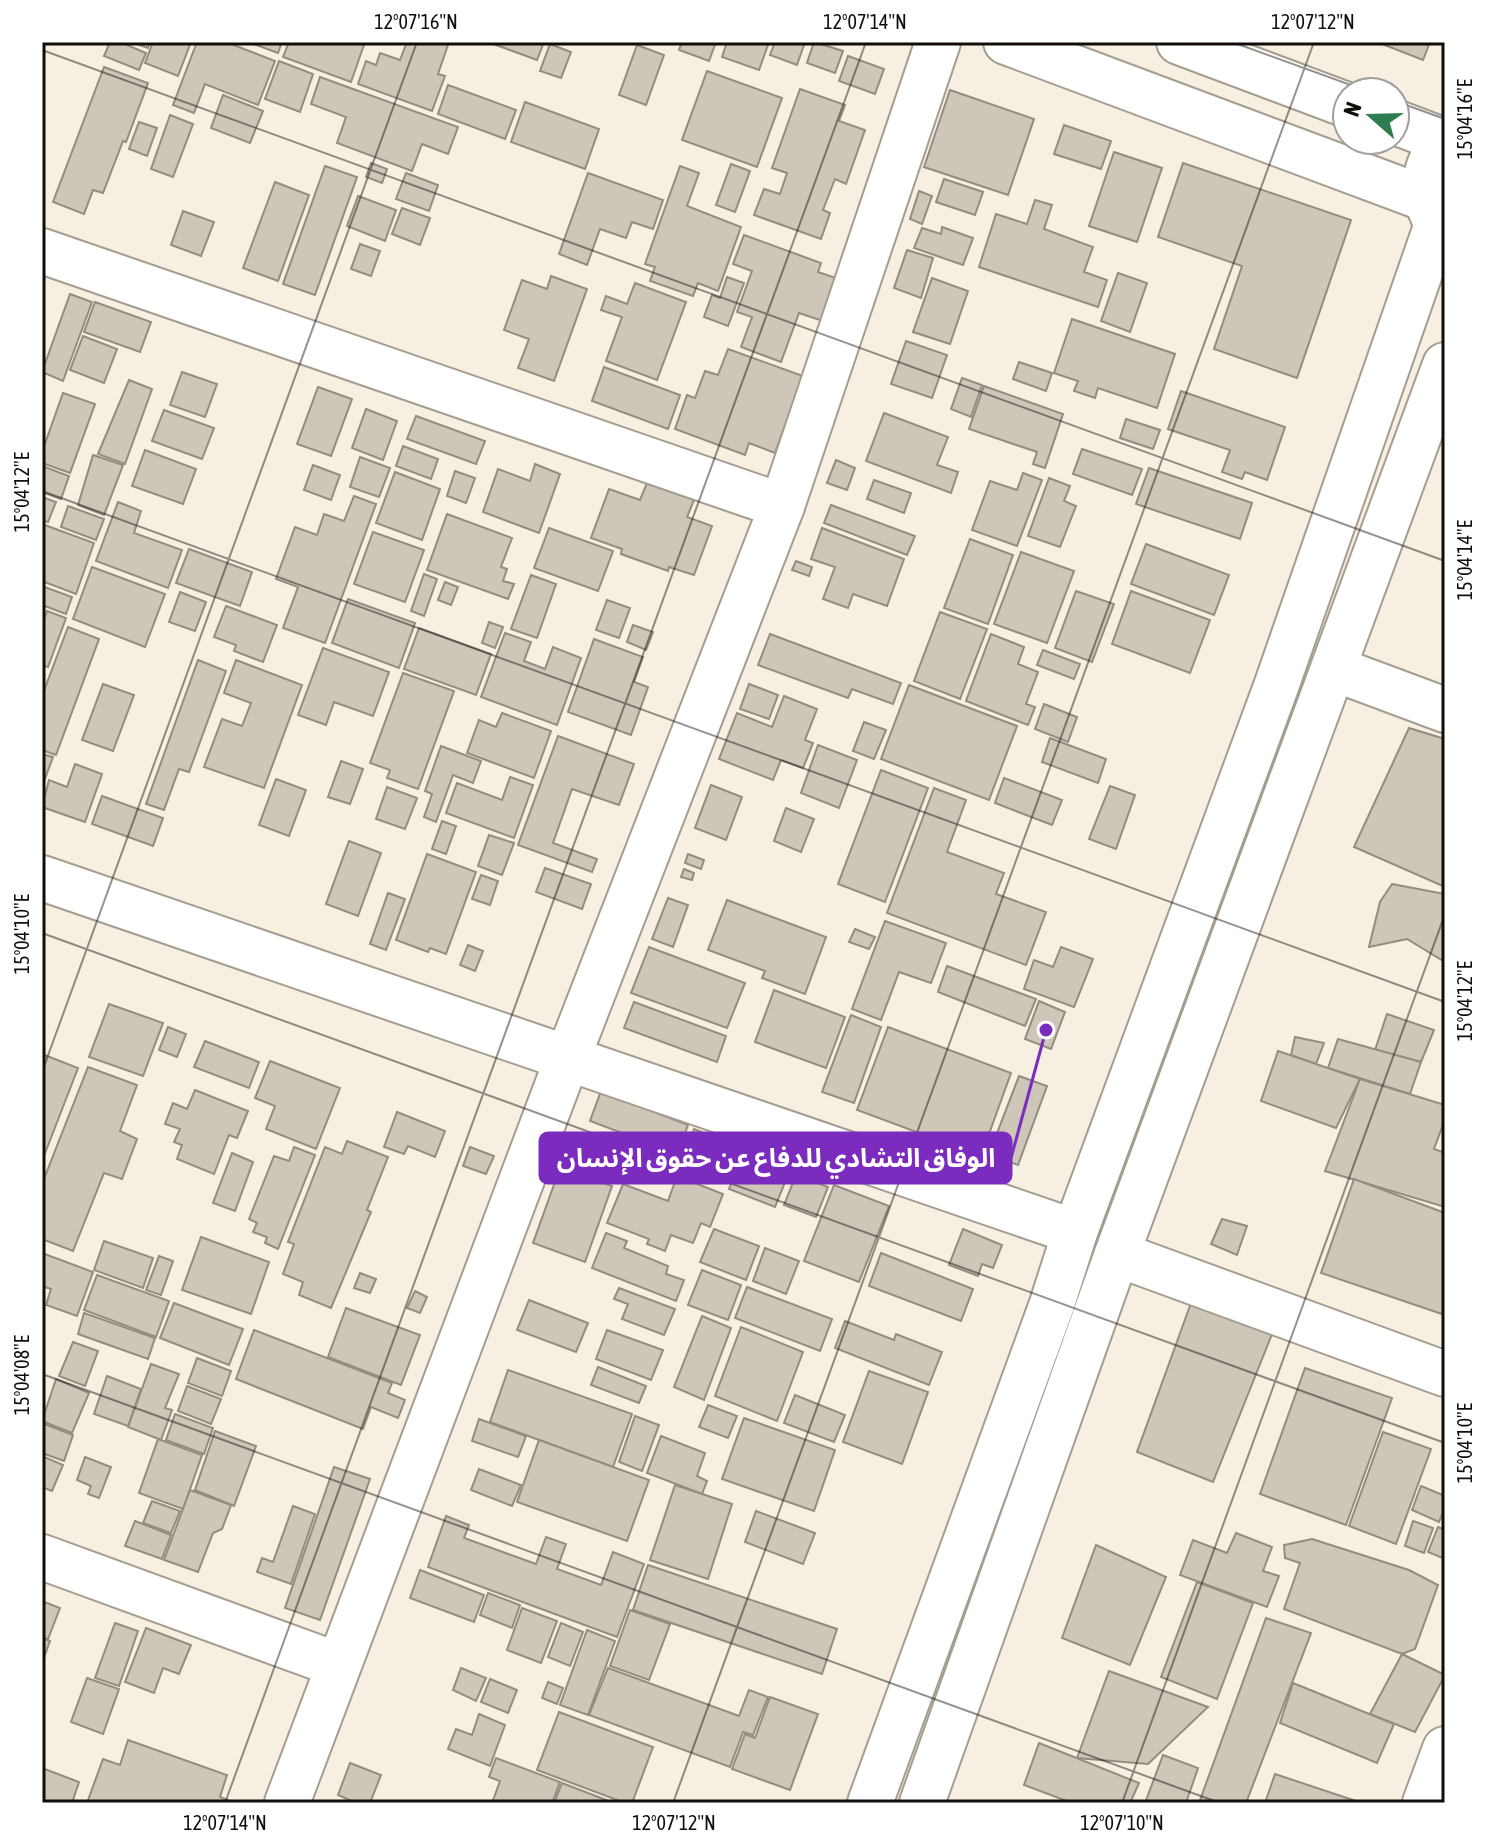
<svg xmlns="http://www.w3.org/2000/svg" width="1487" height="1845" font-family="'Asap Condensed','Noto Sans Arabic',sans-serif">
<rect width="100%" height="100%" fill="#f7efe1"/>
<!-- building -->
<g fill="#cec6b9" stroke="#948c80" stroke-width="2">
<polygon points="110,42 120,42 146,53 139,70 104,56"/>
<polygon points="131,42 150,42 148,48"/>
<polygon points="153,42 191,42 178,76 145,63"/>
<polygon points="197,42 226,42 275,61 258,105 205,84 194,113 173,105"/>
<polygon points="248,42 282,42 278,53"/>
<polygon points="289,42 365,42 351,82 283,57"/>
<polygon points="407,42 449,42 438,74 445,76 432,111 358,84 366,61 376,65 380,53 400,60"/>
<polygon points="488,42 544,42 537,60"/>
<polygon points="682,42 716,42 709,61 679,50"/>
<polygon points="727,42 761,42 768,45 759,70 722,57"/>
<polygon points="775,42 805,42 797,65 770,55"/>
<polygon points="814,42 843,51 835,73 807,63"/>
<polygon points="1377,42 1430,42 1423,60"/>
<polygon points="550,44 571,52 561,78 540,71"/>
<polygon points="637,45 664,55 646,105 619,95"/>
<polygon points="848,56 884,69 875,94 839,81"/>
<polygon points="279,61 313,74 300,112 265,99"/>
<polygon points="104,67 148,83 126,142 123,141 103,193 93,190 84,214 53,202"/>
<polygon points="707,71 782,98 757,167 682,140"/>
<polygon points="320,77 458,127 448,154 422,144 412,171 337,143 346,117 311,104"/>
<polygon points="448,85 516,110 505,139 438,114"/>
<polygon points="800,89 845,105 839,121 865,130 846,184 835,179 823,210 830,213 821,239 754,215 764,189 780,194 787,173 772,168"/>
<polygon points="950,90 1034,119 1008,195 924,167"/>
<polygon points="223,95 263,111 250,143 211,128"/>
<polygon points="525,102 599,129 585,169 511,142"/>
<polygon points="170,115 193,124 173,177 151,169"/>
<polygon points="139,122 157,128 147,156 129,149"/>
<polygon points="1064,125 1111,141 1101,169 1054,154"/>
<polygon points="1114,152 1162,168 1137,242 1089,226"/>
<polygon points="371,163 387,169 382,183 366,177"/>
<polygon points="1183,163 1351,220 1297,378 1214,349 1242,266 1158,237"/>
<polygon points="731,164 750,171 735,212 716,205"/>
<polygon points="325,166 357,177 315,295 283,284"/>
<polygon points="680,166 699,173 687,206 741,227 718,291 698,283 693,296 650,281 655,267 645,264"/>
<polygon points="406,173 438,185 429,211 396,199"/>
<polygon points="588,173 663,200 653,229 632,222 626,238 600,229 587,265 559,254"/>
<polygon points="944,179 983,192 975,215 936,202"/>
<polygon points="275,182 309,195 278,281 243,268"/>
<polygon points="919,191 932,196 922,224 910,219"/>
<polygon points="358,196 396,210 385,241 347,226"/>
<polygon points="1035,200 1052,205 1044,229 1093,247 1084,272 1107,280 1098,307 979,267 996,214 1027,224"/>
<polygon points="402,208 430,218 420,245 392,234"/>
<polygon points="183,211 214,222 201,256 171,245"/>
<polygon points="942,227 973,238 963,265 914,248 922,228 941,234"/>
<polygon points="744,235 821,263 818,272 839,279 823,321 799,313 781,362 741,347 752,317 737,312 752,271 733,264"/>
<polygon points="360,244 380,251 371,276 351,269"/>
<polygon points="907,250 933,258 921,298 894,288"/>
<polygon points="1118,273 1147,283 1130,332 1101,321"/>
<polygon points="551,276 587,289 554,381 518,368 529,339 504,330 522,280 547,289"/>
<polygon points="727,277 744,283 728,326 704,317 712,295 720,298"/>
<polygon points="932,278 968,291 950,344 913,332"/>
<polygon points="635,283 686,302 657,380 606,361 622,317 601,310 606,296 627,304"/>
<polygon points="70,294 92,302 63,381 42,372"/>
<polygon points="95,302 151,322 140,352 84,332"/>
<polygon points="1072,319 1175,354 1157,408 1098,388 1095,398 1074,391 1078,381 1054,373"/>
<polygon points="83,336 117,349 104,383 70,370"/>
<polygon points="906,341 947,355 932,398 891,384"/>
<polygon points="728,349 803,376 775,453 749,443 745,455 675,429 687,395 695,398 705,371 718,375"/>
<polygon points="1019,362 1052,373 1046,391 1013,379"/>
<polygon points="604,367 680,395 668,429 592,401"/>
<polygon points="182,372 217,384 205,417 170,405"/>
<polygon points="962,378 982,385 971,417 951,409"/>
<polygon points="129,380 152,389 125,464 98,454"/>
<polygon points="984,386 1063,414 1045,468 1033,464 1037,452 969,429"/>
<polygon points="318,387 352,399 331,456 297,444"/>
<polygon points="1181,391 1285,427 1267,480 1245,472 1242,479 1222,472 1230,450 1168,429"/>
<polygon points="63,393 95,404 70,473 42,463 42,452"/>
<polygon points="366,409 397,421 383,460 352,448"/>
<polygon points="164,410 214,428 202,459 152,441"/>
<polygon points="884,413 948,437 937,465 958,472 951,493 866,461"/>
<polygon points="416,416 485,441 476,464 407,439"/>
<polygon points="1126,419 1160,430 1153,449 1120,438"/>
<polygon points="403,446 438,459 431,479 396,466"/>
<polygon points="1082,449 1142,469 1132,495 1073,474"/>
<polygon points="145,450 196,469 183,504 132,486"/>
<polygon points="93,455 123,465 104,515 78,505"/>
<polygon points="360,457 390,468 379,497 350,487"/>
<polygon points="836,460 855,468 847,490 827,483"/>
<polygon points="535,464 560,474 539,533 483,512 498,469 530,481"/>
<polygon points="313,465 340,475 331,500 304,490"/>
<polygon points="42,466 69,476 61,499 42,492"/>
<polygon points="1149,468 1252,503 1240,539 1136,504"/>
<polygon points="455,471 475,478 466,503 447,496"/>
<polygon points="395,472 440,489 422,540 376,523"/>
<polygon points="1023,473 1042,480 1017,546 972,530 990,481 1017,490"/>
<polygon points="1049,478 1070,486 1064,501 1076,506 1060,547 1028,536"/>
<polygon points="874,480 911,493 904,513 867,499"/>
<polygon points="647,483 694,500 687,517 712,526 694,575 669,567 668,571 621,554 622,549 591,538 609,489 640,500"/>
<polygon points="354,496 376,504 325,643 283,628 298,587 276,579 295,527 317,535 324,514 344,521"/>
<polygon points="42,497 56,502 48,522 42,520"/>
<polygon points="118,502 141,511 134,533 182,550 168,588 96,561"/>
<polygon points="831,505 915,536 907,555 824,523"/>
<polygon points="68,506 104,519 96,540 61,527"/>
<polygon points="447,514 512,538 501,567 507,569 503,581 514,584 508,599 427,570"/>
<polygon points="42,524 94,543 76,594 42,581"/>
<polygon points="549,528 613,551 598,591 534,568"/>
<polygon points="822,528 904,559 887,606 853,594 848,608 823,599 835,567 811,559"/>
<polygon points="373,532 424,550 405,602 354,584"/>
<polygon points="970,539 1013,555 988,624 944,608"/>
<polygon points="1146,544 1229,575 1214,615 1131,584"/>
<polygon points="189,549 252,572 240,606 176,583"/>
<polygon points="1021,552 1074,571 1047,643 994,624"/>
<polygon points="796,561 812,567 809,576 792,570"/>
<polygon points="92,567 165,594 145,647 73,619"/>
<polygon points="424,574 437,579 424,616 411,611"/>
<polygon points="531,575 556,584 537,638 511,629"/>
<polygon points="445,582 458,587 451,605 438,600"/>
<polygon points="42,586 72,597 66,614 42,605"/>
<polygon points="1076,591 1114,604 1092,662 1055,648"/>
<polygon points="1131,591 1210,620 1190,673 1112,644"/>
<polygon points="180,592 206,602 195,631 169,622"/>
<polygon points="348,599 415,623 399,668 332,643"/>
<polygon points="607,600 630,608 619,638 596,630"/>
<polygon points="226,606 277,625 263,662 234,651 236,645 214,637"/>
<polygon points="47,611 66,618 48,667 42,665 42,625"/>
<polygon points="940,612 987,629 960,699 914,681"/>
<polygon points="489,622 503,627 495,648 482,643"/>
<polygon points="633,625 653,632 646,650 627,642"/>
<polygon points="68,627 99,639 56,755 42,750 42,696"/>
<polygon points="419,628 491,654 476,695 404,669"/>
<polygon points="505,633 531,642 524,661 545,669 553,647 581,658 557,725 481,697"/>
<polygon points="770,634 901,683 893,704 852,689 848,698 758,665"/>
<polygon points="991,634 1024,647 1018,664 1038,672 1026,704 1035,707 1028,725 966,701"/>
<polygon points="594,639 643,657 634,682 648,687 631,735 568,712"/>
<polygon points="323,648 389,672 373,716 334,702 326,725 298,715"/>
<polygon points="1043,650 1080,664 1074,679 1037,665"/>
<polygon points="198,660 226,671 189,772 179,769 164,810 146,804"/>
<polygon points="236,660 302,685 264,788 204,767 222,719 242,726 251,703 224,693"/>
<polygon points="403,673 454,691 418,789 387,778 390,770 370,763"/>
<polygon points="103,684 134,695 113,751 82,740"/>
<polygon points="749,684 778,695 769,719 740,709"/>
<polygon points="909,685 1017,726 989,800 881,759"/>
<polygon points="784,696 817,709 805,740 813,743 803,768 781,760 773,780 719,759 737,713 772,727"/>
<polygon points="1044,704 1077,717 1068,742 1035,729"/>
<polygon points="502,713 551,731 534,778 467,753 479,720 496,727"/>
<polygon points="864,722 886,730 874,759 853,751"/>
<polygon points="1409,728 1445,739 1445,887 1354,847"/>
<polygon points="558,736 634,764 619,805 572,789 553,843 597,859 592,872 518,845"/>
<polygon points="1050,738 1106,759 1098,783 1042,762"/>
<polygon points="818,745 857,760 839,808 801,793"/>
<polygon points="441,746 481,761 473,783 453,775 436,822 424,817 432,794 425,791"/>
<polygon points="42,754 53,757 43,784 42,784"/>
<polygon points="341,761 363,769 350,804 328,797"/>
<polygon points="75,764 102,774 85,822 42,807 49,780 67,787"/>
<polygon points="881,770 928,788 885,902 838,884"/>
<polygon points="510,777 533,785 514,838 446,813 457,783 502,800"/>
<polygon points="1004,778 1062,800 1052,825 995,803"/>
<polygon points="276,779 306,790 289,836 259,825"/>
<polygon points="711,785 742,797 726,840 695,828"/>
<polygon points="1110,786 1135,795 1116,849 1089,839"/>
<polygon points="387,787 417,798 405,829 376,819"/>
<polygon points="934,788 966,800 947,852 1004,873 996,894 1046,912 1026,965 887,913"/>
<polygon points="102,796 163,818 153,846 92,824"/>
<polygon points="786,808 814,819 801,852 774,841"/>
<polygon points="442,821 456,826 446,854 432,849"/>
<polygon points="489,835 514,843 502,875 478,866"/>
<polygon points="349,841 381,853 358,916 326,904"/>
<polygon points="427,854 476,872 446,954 430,948 428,952 396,940"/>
<polygon points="688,854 704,860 701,869 685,863"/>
<polygon points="545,868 591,884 582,909 536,892"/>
<polygon points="684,869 694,873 692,880 681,877"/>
<polygon points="481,875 498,881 490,905 472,899"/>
<polygon points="1392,884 1445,894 1445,962 1407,939 1369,947 1380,902"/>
<polygon points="388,893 405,899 386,950 370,944"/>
<polygon points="668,898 688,905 673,947 652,939"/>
<polygon points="727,900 826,937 805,994 762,978 765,971 708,950"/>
<polygon points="885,921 946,943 931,983 899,972 881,1020 852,1009"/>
<polygon points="855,929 875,937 869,949 849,942"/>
<polygon points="468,945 483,951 475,971 460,965"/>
<polygon points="649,947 745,983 727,1028 631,993"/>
<polygon points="1061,947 1093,959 1074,1007 1024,989 1034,960 1053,967"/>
<polygon points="947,966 1036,999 1025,1026 938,992"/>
<polygon points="774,990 845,1017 826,1068 755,1042"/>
<polygon points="1039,1001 1065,1012 1051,1049 1025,1039"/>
<polygon points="634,1002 726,1036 717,1062 624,1028"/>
<polygon points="109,1004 163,1023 143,1076 89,1057"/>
<polygon points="1387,1014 1434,1030 1421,1062 1375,1050"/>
<polygon points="851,1015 881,1027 854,1103 822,1092"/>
<polygon points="168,1027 186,1034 177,1057 159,1050"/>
<polygon points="888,1027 1011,1073 981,1156 857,1110"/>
<polygon points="1295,1037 1324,1043 1316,1064 1291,1055"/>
<polygon points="1338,1039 1421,1062 1410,1094 1328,1068"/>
<polygon points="205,1041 259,1062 249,1088 194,1067"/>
<polygon points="1278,1051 1360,1079 1336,1128 1261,1101"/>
<polygon points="42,1054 78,1068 42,1161"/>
<polygon points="270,1061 340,1088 316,1149 266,1129 275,1106 255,1098"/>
<polygon points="88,1067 137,1085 120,1131 137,1139 122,1179 104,1173 73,1251 42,1239 42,1184"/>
<polygon points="1019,1076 1047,1086 1018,1165 989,1154"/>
<polygon points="1360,1079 1445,1105 1445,1119 1434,1149 1445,1153 1445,1207 1325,1171"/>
<polygon points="195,1090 248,1111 237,1138 229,1135 214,1174 177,1159 182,1145 174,1142 180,1129 165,1124 173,1103 187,1109"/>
<polygon points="601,1091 688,1125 668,1177 613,1155 622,1133 590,1121"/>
<polygon points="397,1112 445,1131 435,1157 408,1146 404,1154 384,1147"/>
<polygon points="694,1129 740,1148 728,1180 681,1162"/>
<polygon points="347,1141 388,1157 367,1210 371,1212 331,1308 299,1295 303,1282 283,1274 294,1244 288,1242 325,1147 342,1154"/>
<polygon points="746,1146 792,1165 775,1207 729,1189"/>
<polygon points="294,1147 315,1155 278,1249 265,1243 267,1237 253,1232 257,1223 249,1219 274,1156 289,1161"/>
<polygon points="470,1147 494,1156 486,1174 463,1166"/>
<polygon points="232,1153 253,1162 235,1211 213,1203"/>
<polygon points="560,1168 612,1186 585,1262 533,1243"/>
<polygon points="796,1175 828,1187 816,1217 784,1205"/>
<polygon points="677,1176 723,1194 710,1227 701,1223 693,1243 671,1235 665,1251 647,1244 649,1239 607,1223 623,1184 668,1201"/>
<polygon points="1354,1179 1445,1213 1445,1315 1321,1273"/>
<polygon points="834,1185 889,1206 859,1282 804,1261"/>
<polygon points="1222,1219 1247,1226 1237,1255 1211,1244"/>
<polygon points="714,1229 759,1246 746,1280 700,1262"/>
<polygon points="963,1229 1002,1245 993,1268 982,1264 978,1276 949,1265"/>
<polygon points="606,1233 627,1241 624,1248 668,1266 666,1274 684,1280 676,1301 592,1268"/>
<polygon points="201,1237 269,1262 251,1314 182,1290"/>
<polygon points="104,1241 153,1258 143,1288 94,1270"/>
<polygon points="765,1248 799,1261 786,1294 753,1281"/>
<polygon points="42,1253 93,1272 77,1316 46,1305 51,1289 42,1286"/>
<polygon points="881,1253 973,1289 961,1321 869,1286"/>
<polygon points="159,1256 173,1261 161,1295 146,1290"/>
<polygon points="702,1270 741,1285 728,1320 688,1305"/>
<polygon points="360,1273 376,1279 370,1293 354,1288"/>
<polygon points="97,1275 169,1301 156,1337 84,1310"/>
<polygon points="747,1287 832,1319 820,1351 735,1318"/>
<polygon points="619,1288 675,1309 664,1335 622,1319 628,1304 614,1299"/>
<polygon points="415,1291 427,1297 420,1313 407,1308"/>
<polygon points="529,1300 588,1323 576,1352 517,1330"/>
<polygon points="174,1303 243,1329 229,1365 160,1338"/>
<polygon points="1191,1303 1272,1334 1213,1482 1137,1452"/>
<polygon points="346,1308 420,1335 401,1385 328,1357"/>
<polygon points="84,1313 155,1338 148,1359 78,1334"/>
<polygon points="702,1316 731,1328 704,1400 674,1387"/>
<polygon points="845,1321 894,1340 896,1334 942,1352 929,1385 835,1348"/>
<polygon points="741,1327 803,1352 777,1421 715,1396"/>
<polygon points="254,1330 392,1383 388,1393 405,1400 398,1418 371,1407 363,1429 236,1379"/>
<polygon points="607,1330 663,1350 651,1380 596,1359"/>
<polygon points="73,1342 98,1351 85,1386 59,1376"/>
<polygon points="197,1358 231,1371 222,1396 188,1383"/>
<polygon points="151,1364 179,1374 165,1408 172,1410 161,1440 128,1427"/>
<polygon points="598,1367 646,1386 639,1403 591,1385"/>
<polygon points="1305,1368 1392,1398 1346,1525 1260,1494"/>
<polygon points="508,1370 632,1414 613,1467 490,1422"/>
<polygon points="869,1371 928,1392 902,1464 843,1442"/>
<polygon points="107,1376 141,1389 128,1426 94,1414"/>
<polygon points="56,1379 89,1393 72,1433 42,1421"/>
<polygon points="187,1386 221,1399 211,1424 178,1411"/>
<polygon points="795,1395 845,1415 834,1442 784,1423"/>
<polygon points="708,1405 737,1416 728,1438 699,1427"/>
<polygon points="175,1414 213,1428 204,1454 166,1440"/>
<polygon points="635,1416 659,1425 642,1471 619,1462"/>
<polygon points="744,1418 835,1450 814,1511 722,1479"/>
<polygon points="479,1419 526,1436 518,1457 472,1441"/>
<polygon points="42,1423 73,1435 64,1461 42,1453"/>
<polygon points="215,1431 256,1446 234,1506 195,1490"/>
<polygon points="1383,1432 1431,1449 1396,1544 1349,1526"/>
<polygon points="661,1436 705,1453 697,1476 707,1481 702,1494 647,1473"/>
<polygon points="158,1439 202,1455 183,1509 139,1493"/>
<polygon points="539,1440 649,1480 627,1541 517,1502"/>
<polygon points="42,1456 63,1465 52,1491 42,1487"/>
<polygon points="85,1457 111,1467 99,1498 88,1494 91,1486 77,1480"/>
<polygon points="334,1467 370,1479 320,1620 285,1608"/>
<polygon points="479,1469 521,1485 512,1506 471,1490"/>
<polygon points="675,1485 732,1504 708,1579 650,1560"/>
<polygon points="1421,1486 1445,1496 1445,1507 1439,1522 1412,1510"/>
<polygon points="190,1490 231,1505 222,1529 213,1533 198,1572 164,1560"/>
<polygon points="152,1501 180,1511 171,1533 143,1523"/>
<polygon points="293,1506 315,1514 291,1584 257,1572 262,1558 273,1562"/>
<polygon points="756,1511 815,1533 803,1564 745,1542"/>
<polygon points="446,1516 469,1525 464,1538 536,1564 546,1537 566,1544 557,1569 601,1585 613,1552 644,1564 617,1637 428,1567"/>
<polygon points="135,1521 171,1535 162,1559 125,1546"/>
<polygon points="1413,1521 1433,1528 1424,1553 1405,1546"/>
<polygon points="1438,1527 1445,1530 1445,1559 1428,1552"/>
<polygon points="1236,1533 1272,1547 1263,1571 1279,1576 1267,1607 1180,1575 1193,1540 1227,1553"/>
<polygon points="1312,1539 1409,1570 1438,1585 1415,1649 1402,1654 1284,1609 1300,1563 1285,1558 1284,1545"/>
<polygon points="1096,1545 1166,1577 1130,1665 1062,1638"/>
<polygon points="648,1565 837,1629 822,1674 633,1610"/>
<polygon points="420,1570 484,1595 474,1622 410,1598"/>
<polygon points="1197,1582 1253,1603 1217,1699 1161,1677"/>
<polygon points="488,1593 520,1605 512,1628 480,1615"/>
<polygon points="42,1601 60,1608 48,1639 42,1637"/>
<polygon points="522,1608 557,1621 541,1663 507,1650"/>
<polygon points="630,1610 670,1624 649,1680 610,1666"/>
<polygon points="1266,1618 1311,1633 1246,1803 1199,1803"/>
<polygon points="115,1623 138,1631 119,1686 95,1678"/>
<polygon points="561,1623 583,1632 570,1666 548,1657"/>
<polygon points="146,1628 191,1645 179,1674 163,1668 154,1693 125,1682"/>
<polygon points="587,1630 615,1641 588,1715 560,1705"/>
<polygon points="42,1638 50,1641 42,1663"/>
<polygon points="1402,1654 1445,1675 1415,1732 1370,1714"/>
<polygon points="461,1668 486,1678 476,1701 453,1690"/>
<polygon points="608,1668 739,1716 749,1690 768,1697 753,1735 743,1732 730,1767 589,1715"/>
<polygon points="1109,1671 1208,1707 1148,1764 1077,1758"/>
<polygon points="87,1678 119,1689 103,1734 71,1722"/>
<polygon points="490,1679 517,1690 508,1713 481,1702"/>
<polygon points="548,1682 563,1688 557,1704 542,1698"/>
<polygon points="1293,1683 1394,1724 1377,1763 1280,1723"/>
<polygon points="770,1697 818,1714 790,1790 732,1769 745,1734 755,1738"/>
<polygon points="559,1712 653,1747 632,1803 625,1803 537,1770"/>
<polygon points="479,1714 505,1725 490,1766 448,1749 456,1729 472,1735"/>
<polygon points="128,1740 227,1775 220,1797 228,1800 227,1803 87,1803 103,1759 120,1765"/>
<polygon points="1039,1743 1139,1783 1130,1803 1072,1803 1024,1785"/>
<polygon points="1163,1755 1198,1768 1186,1803 1145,1803"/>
<polygon points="496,1758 560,1782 552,1803 492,1803 500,1781 489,1777"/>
<polygon points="350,1763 381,1775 370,1803 356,1803 338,1795"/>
<polygon points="42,1768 79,1782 72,1803 42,1803"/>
<polygon points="1275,1774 1362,1803 1265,1803"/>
<polygon points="562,1783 614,1803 554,1803"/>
</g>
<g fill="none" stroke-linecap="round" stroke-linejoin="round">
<defs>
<g id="minor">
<polyline points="1006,42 1426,199"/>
<polyline points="1179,42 1347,105"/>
<polyline points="1395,122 1445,141"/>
<path d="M 1436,222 C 1420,193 1422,166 1445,141"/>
<polyline points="42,251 782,506"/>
<polyline points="1335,669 1445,710"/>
<polyline points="42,878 1075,1232"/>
<polyline points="1117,1254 1445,1374"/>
<polyline points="42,1557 338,1665"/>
<polyline points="287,1803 568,1057 782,506 938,42"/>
<polyline points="870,1803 1052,1304 1075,1232 1277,684 1437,224"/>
<polyline points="922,1803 1117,1254 1445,365"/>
<polyline points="1425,1803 1445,1749"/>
</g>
</defs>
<!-- minor casing -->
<use href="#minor" stroke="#a59d90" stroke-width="48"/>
<!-- minor -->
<use href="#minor" stroke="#fff" stroke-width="44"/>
</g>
<!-- ticks -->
<path fill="none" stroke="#110e09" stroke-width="2" stroke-opacity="0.45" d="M 1232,42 L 1370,92M 42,50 L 1445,561M 1395,101 L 1445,119M 42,491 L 1445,1002M 42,933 L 1445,1443M 42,1072 L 417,42M 42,1374 L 1220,1803M 225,1803 L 866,42M 673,1803 L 1314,42M 1122,1803 L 1445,914"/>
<!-- callouts -->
<path fill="none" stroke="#7b2cbf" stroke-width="3" d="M1046 1030L1011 1158"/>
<circle fill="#7b2cbf" stroke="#fff" stroke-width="3" cx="1046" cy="1030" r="8"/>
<rect fill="#7b2cbf" stroke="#7b2cbf" stroke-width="3" x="540" y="1133" width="471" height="50" rx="8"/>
<g font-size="26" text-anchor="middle" font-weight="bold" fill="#fff">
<text x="776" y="1167">الوفاق التشادي للدفاع عن حقوق الإنسان</text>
</g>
<!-- border -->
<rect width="1487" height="1845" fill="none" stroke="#ffffff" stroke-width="88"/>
<!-- north arrow -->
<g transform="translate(1371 116) rotate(290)"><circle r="38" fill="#ffffff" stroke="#a09f9d" stroke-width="2"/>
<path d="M0-6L14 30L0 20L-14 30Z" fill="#2e7d4e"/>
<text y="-12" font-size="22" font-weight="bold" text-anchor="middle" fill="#110e09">N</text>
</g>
<rect x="44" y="44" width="1399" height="1757" fill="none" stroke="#110e09" stroke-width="3"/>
<g font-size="20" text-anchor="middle" fill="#110e09">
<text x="416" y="29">12°07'16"N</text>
<text x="865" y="29">12°07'14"N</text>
<text x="1313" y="29">12°07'12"N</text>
<text transform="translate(1465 119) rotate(-90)" y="7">15°04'16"E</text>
<text transform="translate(22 492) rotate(-90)" y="7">15°04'12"E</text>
<text transform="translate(1465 560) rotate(-90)" y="7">15°04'14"E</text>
<text transform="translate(22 934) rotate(-90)" y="7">15°04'10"E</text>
<text transform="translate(1465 1001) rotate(-90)" y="7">15°04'12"E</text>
<text transform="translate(22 1375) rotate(-90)" y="7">15°04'08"E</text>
<text transform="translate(1465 1443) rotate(-90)" y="7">15°04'10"E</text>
<text x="225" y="1830">12°07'14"N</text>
<text x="674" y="1830">12°07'12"N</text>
<text x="1122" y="1830">12°07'10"N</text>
</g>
</svg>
